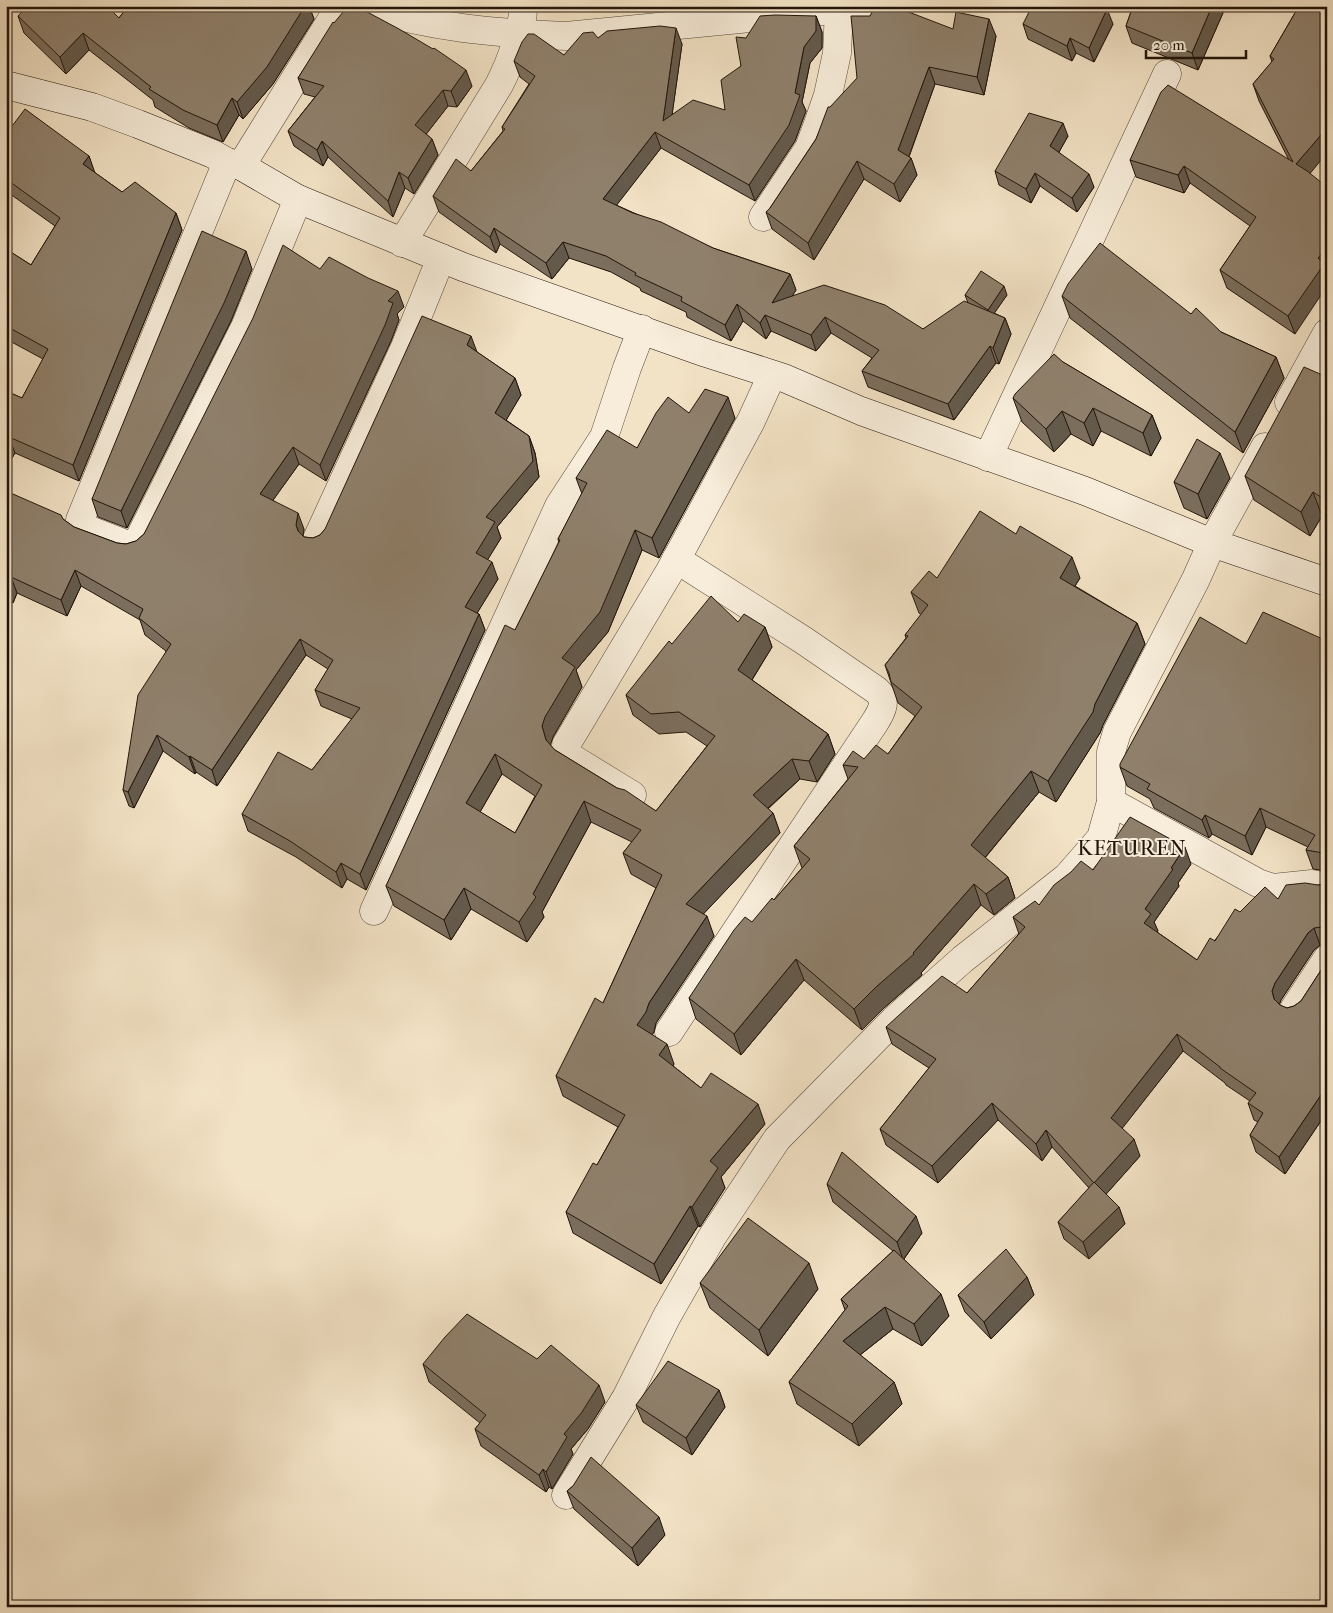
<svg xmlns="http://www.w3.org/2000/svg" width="1333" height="1613" font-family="'IM FELL French Canon',serif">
<rect width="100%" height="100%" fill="#f3e3c6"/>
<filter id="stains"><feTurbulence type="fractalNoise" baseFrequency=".004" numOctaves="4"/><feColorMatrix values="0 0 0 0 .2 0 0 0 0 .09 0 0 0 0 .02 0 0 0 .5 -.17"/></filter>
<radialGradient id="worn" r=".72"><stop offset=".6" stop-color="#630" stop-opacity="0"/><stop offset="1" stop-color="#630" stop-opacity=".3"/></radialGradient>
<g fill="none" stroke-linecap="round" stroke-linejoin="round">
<defs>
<g id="street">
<path d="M 364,6 C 431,28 495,33 566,36 L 873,6"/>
<polyline points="227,162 80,520 81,526 87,529 128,545 137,542 139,539 245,327 298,199"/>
<polyline points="241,166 340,6"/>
<polyline points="763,217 809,148 819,121 828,95 837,53 839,10"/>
<path d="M 402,243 L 499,85 C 509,66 524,27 523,6"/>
<polyline points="1289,402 1327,333"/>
<polyline points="988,457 1167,74"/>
<polyline points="317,539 405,347 441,258"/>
<polyline points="632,795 570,757 567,752 566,745 670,571 751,421 772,375"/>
<polyline points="1111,802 1258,883 1273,888 1312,884 1327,887"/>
<polyline points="374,911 559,506 604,437 627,368 642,329"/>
<polyline points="1294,1009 1327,959"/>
<path d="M 669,1032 L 875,722 C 882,711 888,700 876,690 L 803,640 L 676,559"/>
<polyline points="566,1495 626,1398 667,1316 712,1237 777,1139 894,1020 963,959 1067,877 1101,838 1111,802 1111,752 1117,732 1196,579 1212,543 1265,447"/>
</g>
<polyline id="secondary" points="6,85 92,107 138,124 213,154 227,162 241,166 298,199 463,267 706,353 784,378 861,411 1085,491 1212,543 1327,582"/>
</defs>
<!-- street casing -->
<use href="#street" stroke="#564839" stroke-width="29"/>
<!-- secondary casing -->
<use href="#secondary" stroke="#22150a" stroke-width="29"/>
<!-- street -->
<use href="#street" stroke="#f7edda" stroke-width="28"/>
<!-- secondary -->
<use href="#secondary" stroke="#f7edda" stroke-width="28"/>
</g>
<!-- wall -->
<g fill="#7b6e5d" stroke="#22150a" fill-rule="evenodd">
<polygon points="128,6 309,6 314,19 273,84 243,119 239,115 223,142 189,128 155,107 153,100 89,50 66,74 24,33 18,16 119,18"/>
<polygon points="1133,6 1226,6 1198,70 1132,43 1126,26"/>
<polygon points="1299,6 1310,173 1295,334 1227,288 1220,270 1250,226 1190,183 1184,193 1136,177 1130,160 1289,160 1259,101 1253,84 1272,62 1270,56"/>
<polygon points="816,16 822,32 822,48 810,63 802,102 806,111 795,141 755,201 661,148 616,205 713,248 790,274 796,290 792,296 923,329 968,303 965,295 1007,295 994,313 1005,318 1011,334 999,364 996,363 954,420 868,387 862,371 872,358 831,333 816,351 771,331 766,339 743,321 731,341 687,317 686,312 641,291 640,288 611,272 569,258 552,279 500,244 496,253 439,212 433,196 471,171 503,131 502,127 529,84 520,77 514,61 564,55 598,38 682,44 672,114 725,110 741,66 746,38"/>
<polygon points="334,23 472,86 457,107 448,106 426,134 432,139 438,155 414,194 405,188 393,217 328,157 323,166 294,146 288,131 315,97 304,94 298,78"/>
<polygon points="1023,24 1113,24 1094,62 1076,53 1072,61 1028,39"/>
<polygon points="996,36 984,95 935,84 909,157 911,158 917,175 900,202 864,179 814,260 772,229 766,212 770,208 816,139 830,107"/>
<polygon points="6,134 89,156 94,172 122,192 176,213 182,230 79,481 15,453 6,468 6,391 22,398 43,359 6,339 6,249 31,265 55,226 6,191"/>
<polygon points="1068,136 1059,152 1094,187 1077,212 1040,186 1031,203 999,185 995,171"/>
<polygon points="252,269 231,321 127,528 98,517 92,499"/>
<polygon points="320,269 404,307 397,314 399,320 391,341 326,481 299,464 273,500 304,529 303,535 304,537 313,538 320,535 477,352 515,378 521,395 506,420 529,436 535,453 539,477 497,527 501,538 487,560 498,579 477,613 479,614 485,630 366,890 347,879 342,888 296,857 248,831 242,814 312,770 352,719 321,706 315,690 328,669 306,655 217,786 196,772 195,774 163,751 134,808 129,806 123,790 166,651 145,635 140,620 81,586 67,616 17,593 13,603 6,601 6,491 63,519 74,527 117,543 126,544 136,541 144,534"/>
<polygon points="1062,296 1191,314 1221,332 1276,357 1284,378 1243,453 1070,318"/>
<polygon points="1063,362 1152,415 1161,438 1151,456 1101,431 1093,446 1071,434 1054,452 1022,422 1013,398"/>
<polygon points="1327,377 1327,519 1322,516 1310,536 1254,500 1245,476"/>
<path d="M 689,413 L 735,418 L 659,558 L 642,550 L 608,632 L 576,670 L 582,687 L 553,737 L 550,745 L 555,750 L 617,788 L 656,811 L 707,746 L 686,732 L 659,734 L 633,715 L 626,695 L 672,644 L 738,622 L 765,627 L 772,647 L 752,680 L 828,734 L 835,754 L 817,782 L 800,779 L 768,809 L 773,813 L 780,833 L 703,914 L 714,936 L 656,1023 L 654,1032 L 652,1035 L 674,1064 L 673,1066 L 701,1088 L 765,1124 L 721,1177 L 725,1188 L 700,1227 L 698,1226 L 661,1284 L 573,1233 L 566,1212 L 597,1165 L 618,1127 L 563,1096 L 556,1076 L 603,1003 L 656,888 L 631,874 L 623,853 L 632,842 L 591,822 L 542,912 L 544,917 L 527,942 L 471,909 L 451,940 L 394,906 L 386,886 L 559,543 L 558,539 L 582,494 L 576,478 L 637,448 ZM 502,774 L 535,796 L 515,833 L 480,812 Z"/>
<polygon points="1230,478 1207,519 1184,508 1174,482"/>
<polygon points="937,578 1080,578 1075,586 1137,623 1145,644 1103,725 1100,733 1056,802 1039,792 985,858 1008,877 1015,898 994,915 981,905 921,973 922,975 884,1008 862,1030 804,980 741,1055 696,1019 689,998 752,922 774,900 802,868 794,846 848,779 843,765 864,759 888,754 915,716 898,703 885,665 906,638 905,635 921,615 919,613 911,592"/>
<polygon points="1327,641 1327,871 1313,869 1306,850 1308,847 1266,827 1252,855 1212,834 1209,838 1154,808 1150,799 1127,786 1120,767 1246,644"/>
<polygon points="1191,864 1178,883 1179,886 1154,922 1158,931 1157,932 1197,960 1240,912 1318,885 1327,884 1327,944 1320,945 1314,950 1281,1000 1279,1005 1287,1008 1294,1006 1301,1001 1327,961 1327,1112 1285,1174 1256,1152 1250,1135 1258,1122 1254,1120 1248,1103 1250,1101 1226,1085 1225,1083 1183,1051 1122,1128 1140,1156 1106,1194 1119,1207 1125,1224 1089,1259 1064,1239 1058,1222 1089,1188 1052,1147 1042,1161 998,1120 938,1183 886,1145 880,1129 929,1068 892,1044 886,1027 967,993 1019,934 1013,917 1039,905 1093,870"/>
<polygon points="827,1184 922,1233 904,1259 949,1316 922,1346 893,1329 860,1355 894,1382 902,1404 859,1446 797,1404 789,1382 845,1310 841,1299 893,1251 833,1202"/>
<polygon points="1027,1277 1034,1295 991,1339 965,1312 958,1295"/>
<polygon points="700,1283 818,1289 768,1356 710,1308"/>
<polygon points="423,1364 605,1402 588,1429 571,1449 573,1454 552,1489 549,1487 546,1492 481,1446 475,1429 480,1423 429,1382"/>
<polygon points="719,1390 725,1407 692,1455 643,1422 636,1405"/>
<polygon points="573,1486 665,1535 638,1566 574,1509 567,1491"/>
</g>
<!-- shaded-wall -->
<g fill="#645a4c" stroke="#22150a">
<polygon points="305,6 309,6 314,19 273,84 243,119 237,102"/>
<polygon points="1212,6 1226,6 1198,70 1192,53"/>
<polygon points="1107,9 1113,24 1094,62 1089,48"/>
<polygon points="816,16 822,32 822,48 810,63 802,102 806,111 795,141 755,201 749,185 795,93 804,47"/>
<polygon points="989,19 996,36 984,95 977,77"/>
<polygon points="676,28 682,44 669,137 663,121"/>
<polygon points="83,33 89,50 66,74 60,57"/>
<polygon points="1070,38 1076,53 1072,61 1067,46"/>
<polygon points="929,67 935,84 905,167 911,158 917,175 900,202 894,184 898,150"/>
<polygon points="466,70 472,86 457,107 451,91"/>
<polygon points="443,90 448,106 421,141 415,125"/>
<polygon points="232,98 239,115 223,142 217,125"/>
<polygon points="1063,123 1068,136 1055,159 1050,146"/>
<polygon points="1327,128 1327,153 1303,182 1296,164"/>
<polygon points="655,132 661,148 609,215 603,199"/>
<polygon points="432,139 438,155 414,194 408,178"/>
<polygon points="322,141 328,157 323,166 317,150"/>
<polygon points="89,156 95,173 83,164"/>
<polygon points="857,161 864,179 814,260 808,243"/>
<polygon points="1184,166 1190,183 1184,193 1178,175"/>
<polygon points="399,172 405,188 393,217 388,201"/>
<polygon points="1035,173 1040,186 1031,203 1026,189"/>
<polygon points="1089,174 1094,187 1077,212 1072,198"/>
<polygon points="176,213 182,230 79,481 73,465"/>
<polygon points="494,228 500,244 496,253 490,237"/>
<polygon points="563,242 569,258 552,279 546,263"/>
<polygon points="1327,248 1327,286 1295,334 1288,316 1318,258"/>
<polygon points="246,251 252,269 231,321 127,528 121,511"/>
<polygon points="790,274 796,290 778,319 772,303"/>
<polygon points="1004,286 1007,295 991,318 988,310"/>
<polygon points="398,291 404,307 397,314 399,320 391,341 326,481 320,465 388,301"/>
<polygon points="737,304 743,321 731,341 725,325"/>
<polygon points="765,315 771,331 766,339 760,323"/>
<polygon points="825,317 831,333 816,351 811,335"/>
<polygon points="1005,318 1011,334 999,364 993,348"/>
<polygon points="471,336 477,352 467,345"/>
<polygon points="990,346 996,363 954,420 948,404"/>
<polygon points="1276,357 1284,378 1243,453 1235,432"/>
<polygon points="515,378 521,395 501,429 495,413"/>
<polygon points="728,397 735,418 659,558 652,538"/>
<polygon points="1093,408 1101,431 1093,446 1084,423"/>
<polygon points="1062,411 1071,434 1054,452 1046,429"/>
<polygon points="1152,415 1161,438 1151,456 1143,433"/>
<polygon points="529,436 535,453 539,477 497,527 501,538 482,569 476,553 486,517"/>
<polygon points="9,437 15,453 6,468 6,441"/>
<polygon points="293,447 299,464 266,510 260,494"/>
<polygon points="1220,453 1230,478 1207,519 1198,494"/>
<polygon points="1313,492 1322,516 1310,536 1301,512"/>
<polygon points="298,513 304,529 302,541 296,525"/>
<polygon points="635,530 642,550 608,632 576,670 582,687 553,737 550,746 546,740 542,726 562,658"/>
<polygon points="1072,557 1080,578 1067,598 1060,578"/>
<polygon points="492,562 498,579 471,623 465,607"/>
<polygon points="75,570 81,586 67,616 61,600"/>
<polygon points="11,577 17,593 13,603 7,587"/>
<polygon points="479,614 485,630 366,890 360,874"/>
<polygon points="1137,623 1145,644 1103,725 1100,733 1056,802 1048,781 1095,704"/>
<polygon points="765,627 772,647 745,691 738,670"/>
<polygon points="300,639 306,655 217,786 212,770"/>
<polygon points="828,734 835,754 817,782 809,761"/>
<polygon points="157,735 163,751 134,808 128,792"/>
<polygon points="495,754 502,774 473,824 466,803"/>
<polygon points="190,756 196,772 195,774 189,757"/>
<polygon points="792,759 800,779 760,815 753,795"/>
<polygon points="1031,771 1039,792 978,866 971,845"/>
<polygon points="584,801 591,822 542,912 544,917 527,942 519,922 533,894"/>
<polygon points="1260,808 1266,827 1252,855 1245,836"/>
<polygon points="773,813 780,833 694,924 686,904"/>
<polygon points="1205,815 1212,834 1209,838 1202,820"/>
<polygon points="1185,847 1191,864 1178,883 1179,886 1154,922 1158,931 1151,940 1144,923 1145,909 1171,868"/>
<polygon points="341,863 347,879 342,888 336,872"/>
<polygon points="1008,877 1015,898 994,915 986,894"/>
<polygon points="974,884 981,905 921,973 922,975 884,1008 862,1030 854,1009 876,987 913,953"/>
<polygon points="464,888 471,909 451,940 444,920"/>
<polygon points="707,916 714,936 656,1023 654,1032 645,1045 637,1025 649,1003"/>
<polygon points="1314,928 1320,945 1314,950 1281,1000 1278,1008 1274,999 1272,991 1275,983 1308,933"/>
<polygon points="796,959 804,980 741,1055 734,1034"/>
<polygon points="1177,1034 1183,1051 1117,1135 1111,1118"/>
<polygon points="667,1044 674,1064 666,1075 659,1055"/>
<polygon points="1323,1092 1327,1102 1327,1112 1285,1174 1279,1157"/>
<polygon points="992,1103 998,1120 938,1183 932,1166"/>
<polygon points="758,1104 765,1124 721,1177 725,1188 700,1227 692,1207 710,1161"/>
<polygon points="1046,1130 1052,1147 1042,1161 1036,1144"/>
<polygon points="1134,1139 1140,1156 1101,1200 1094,1183"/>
<polygon points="690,1206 698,1226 661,1284 654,1264"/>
<polygon points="1119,1207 1125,1224 1089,1259 1083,1242"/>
<polygon points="916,1216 922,1233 903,1260 897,1242"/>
<polygon points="809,1263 818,1289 768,1356 759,1330"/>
<polygon points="1027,1277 1034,1295 991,1339 984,1322"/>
<polygon points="941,1294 949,1316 922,1346 914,1324"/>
<polygon points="885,1307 893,1329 851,1362 843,1341"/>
<polygon points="894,1382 902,1404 859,1446 852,1424"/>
<polygon points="599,1385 605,1402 588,1429 571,1449 573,1454 552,1489 546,1472 564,1434"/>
<polygon points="719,1390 725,1407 692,1455 686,1438"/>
<polygon points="543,1469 549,1487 546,1492 539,1475"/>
<polygon points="659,1517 665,1535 638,1566 632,1548"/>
</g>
<!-- building -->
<g fill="#8f806c" stroke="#22150a" fill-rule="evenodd">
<polygon points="27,6 107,6 119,18 128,6 305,6 267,67 237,102 232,98 217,125 183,110 149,89 151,87 83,33 60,57 18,16"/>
<polygon points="348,6 356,6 399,29 433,49 434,48 466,70 451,91 443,90 415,125 432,139 408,178 399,172 388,201 322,141 317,150 288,131 324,86 298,78 333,22 334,23"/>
<polygon points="875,6 893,6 953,29 956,12 989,19 977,77 929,67 898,150 911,158 894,184 857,161 808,243 766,212 770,208 816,139 828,107 830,107 857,78 851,16 870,16"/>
<polygon points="1032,6 1102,6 1107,9 1089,48 1070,38 1067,46 1023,24"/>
<polygon points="1133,6 1212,6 1192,53 1126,26"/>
<polygon points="1299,6 1327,6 1327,128 1296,164 1307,171 1327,187 1327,248 1318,258 1324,264 1288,316 1220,270 1256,217 1184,166 1178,175 1130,160 1161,92 1168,85 1293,162 1253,84 1274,59 1270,56"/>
<polygon points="775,15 816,16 816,31 804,47 795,93 800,95 789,125 749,185 655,132 603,199 633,213 661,222 713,248 790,274 772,303 824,285 885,305 923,329 964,301 1005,318 993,348 990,346 948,404 862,371 879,350 825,317 811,335 765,315 760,323 737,304 725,325 681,301 682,297 635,275 636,273 606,256 563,242 546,263 494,228 490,237 433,196 456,159 471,171 505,129 502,127 535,76 514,61 522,42 528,34 534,34 564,55 583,33 593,32 598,38 607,31 660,26 676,28 663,121 693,100 725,110 721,80 741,66 736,37 746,38 760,16"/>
<polygon points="25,109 89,156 83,164 122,192 135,182 176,213 73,465 9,437 6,441 6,391 22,398 48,349 6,326 6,249 31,265 60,218 6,179 6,134"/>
<polygon points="1029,113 1063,123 1050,146 1089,174 1072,198 1035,173 1026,189 995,171"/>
<polygon points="202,231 246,251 224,303 121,511 92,499"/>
<polygon points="1100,243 1191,314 1196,308 1221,332 1276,357 1235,432 1062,296 1068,284"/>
<polygon points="283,245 320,269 329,257 368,278 398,291 388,301 393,303 385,325 320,465 293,447 260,494 298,513 296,525 298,531 304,537 313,538 320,535 325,529 422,316 471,336 467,345 515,378 495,413 529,436 533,461 486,517 495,522 476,553 492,562 465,607 479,614 360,874 341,863 336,872 290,841 242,814 278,752 312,770 360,708 315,690 333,660 300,639 212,770 190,756 189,757 157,735 128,792 123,790 138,695 171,644 139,618 143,609 75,570 61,600 11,577 7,587 6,587 6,491 61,515 63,519 74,527 117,543 126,544 136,541 144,534 253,318"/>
<polygon points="981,271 1004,286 988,310 965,295"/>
<polygon points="1054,354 1063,362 1152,415 1143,433 1093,408 1084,423 1062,411 1046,429 1013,398 1015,394"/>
<polygon points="1304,367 1327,377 1327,501 1313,492 1301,512 1245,476"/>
<path d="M 705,389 L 728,397 L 652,538 L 635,530 L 600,612 L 562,658 L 575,667 L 545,717 L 542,726 L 546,740 L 555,750 L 617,788 L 625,790 L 656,811 L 715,736 L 679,712 L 651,714 L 626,695 L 669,641 L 672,644 L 711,596 L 738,622 L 744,614 L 765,627 L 738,670 L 828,734 L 809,761 L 792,759 L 753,795 L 773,813 L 686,904 L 707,916 L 649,1003 L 646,1012 L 637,1025 L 667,1044 L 659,1055 L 701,1088 L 711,1073 L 758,1104 L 710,1161 L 718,1168 L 692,1207 L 690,1206 L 654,1264 L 566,1212 L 593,1163 L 597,1165 L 625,1115 L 556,1076 L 595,998 L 603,1003 L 662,875 L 623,853 L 641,830 L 584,801 L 533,894 L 536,897 L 519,922 L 464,888 L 444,920 L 386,886 L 505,625 L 515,630 L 560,540 L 558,539 L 587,483 L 576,478 L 607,430 L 637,448 L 656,413 L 668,397 L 689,413 ZM 495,754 L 542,785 L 515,833 L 466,803 Z"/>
<polygon points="1197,439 1220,453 1198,494 1174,482"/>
<polygon points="980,511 1016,534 1020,526 1072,557 1060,578 1137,623 1095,704 1093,712 1048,781 1031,771 971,845 1008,877 986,894 974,884 913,953 914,954 876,987 854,1009 796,959 734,1034 689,998 734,930 745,917 752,922 772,898 774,900 810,859 794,846 858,767 843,765 853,751 864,759 876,745 888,754 922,707 891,682 889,673 885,665 908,636 905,635 928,605 911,592 929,571 937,578"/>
<polygon points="1263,612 1327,641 1327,855 1323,853 1306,850 1315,835 1260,808 1245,836 1205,815 1202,820 1147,789 1150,784 1120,767 1120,764 1200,617 1246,644"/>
<polygon points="1130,817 1185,847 1171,868 1173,869 1145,909 1151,914 1144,923 1197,960 1210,938 1215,941 1235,909 1240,912 1265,887 1278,899 1286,885 1305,883 1318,885 1327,884 1327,928 1322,927 1314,928 1308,933 1275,983 1272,991 1274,999 1280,1005 1287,1008 1294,1006 1301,1001 1327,961 1327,1094 1323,1092 1279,1157 1250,1135 1263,1113 1248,1103 1256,1093 1220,1068 1220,1067 1177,1034 1111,1118 1134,1139 1094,1183 1046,1130 1036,1144 992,1103 932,1166 880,1129 936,1059 886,1027 942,976 967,993 1025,927 1013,917 1035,901 1039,905 1054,885 1071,872 1081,861 1093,870"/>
<polygon points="842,1152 916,1216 897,1242 827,1184"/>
<polygon points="1094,1182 1119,1207 1083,1242 1058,1222"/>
<polygon points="748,1218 809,1263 759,1330 700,1283"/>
<polygon points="1006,1249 1027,1277 984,1322 958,1295"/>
<polygon points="894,1250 941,1294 914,1324 885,1307 843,1341 894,1382 852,1424 789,1382 848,1306 841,1299"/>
<polygon points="467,1314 537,1359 551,1345 599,1385 582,1412 564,1434 567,1437 546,1472 543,1469 539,1475 475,1429 486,1415 423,1364 445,1337"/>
<polygon points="668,1361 719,1390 686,1438 636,1405"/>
<polygon points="591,1457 659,1517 632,1548 567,1491 573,1486"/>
</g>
<g text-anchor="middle" stroke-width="4" stroke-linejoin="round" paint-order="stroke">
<!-- quarter labels -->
<g font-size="21" letter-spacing="1" fill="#22150a" stroke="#f7edda">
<text x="1132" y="855">KETUREN</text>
</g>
</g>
<!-- margin -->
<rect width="1333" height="1613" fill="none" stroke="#f3e3c6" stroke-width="25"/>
<rect x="8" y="8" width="1318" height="1598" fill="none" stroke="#22150a" stroke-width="2.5"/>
<rect x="12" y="12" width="1308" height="1588" fill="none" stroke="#22150a"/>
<!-- scale -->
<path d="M1146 50v8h100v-8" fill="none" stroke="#22150a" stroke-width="2.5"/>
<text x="1153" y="50" font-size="15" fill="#22150a" stroke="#f7edda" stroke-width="4" paint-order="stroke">20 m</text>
<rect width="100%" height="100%" filter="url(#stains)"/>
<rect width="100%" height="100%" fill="url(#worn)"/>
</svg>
